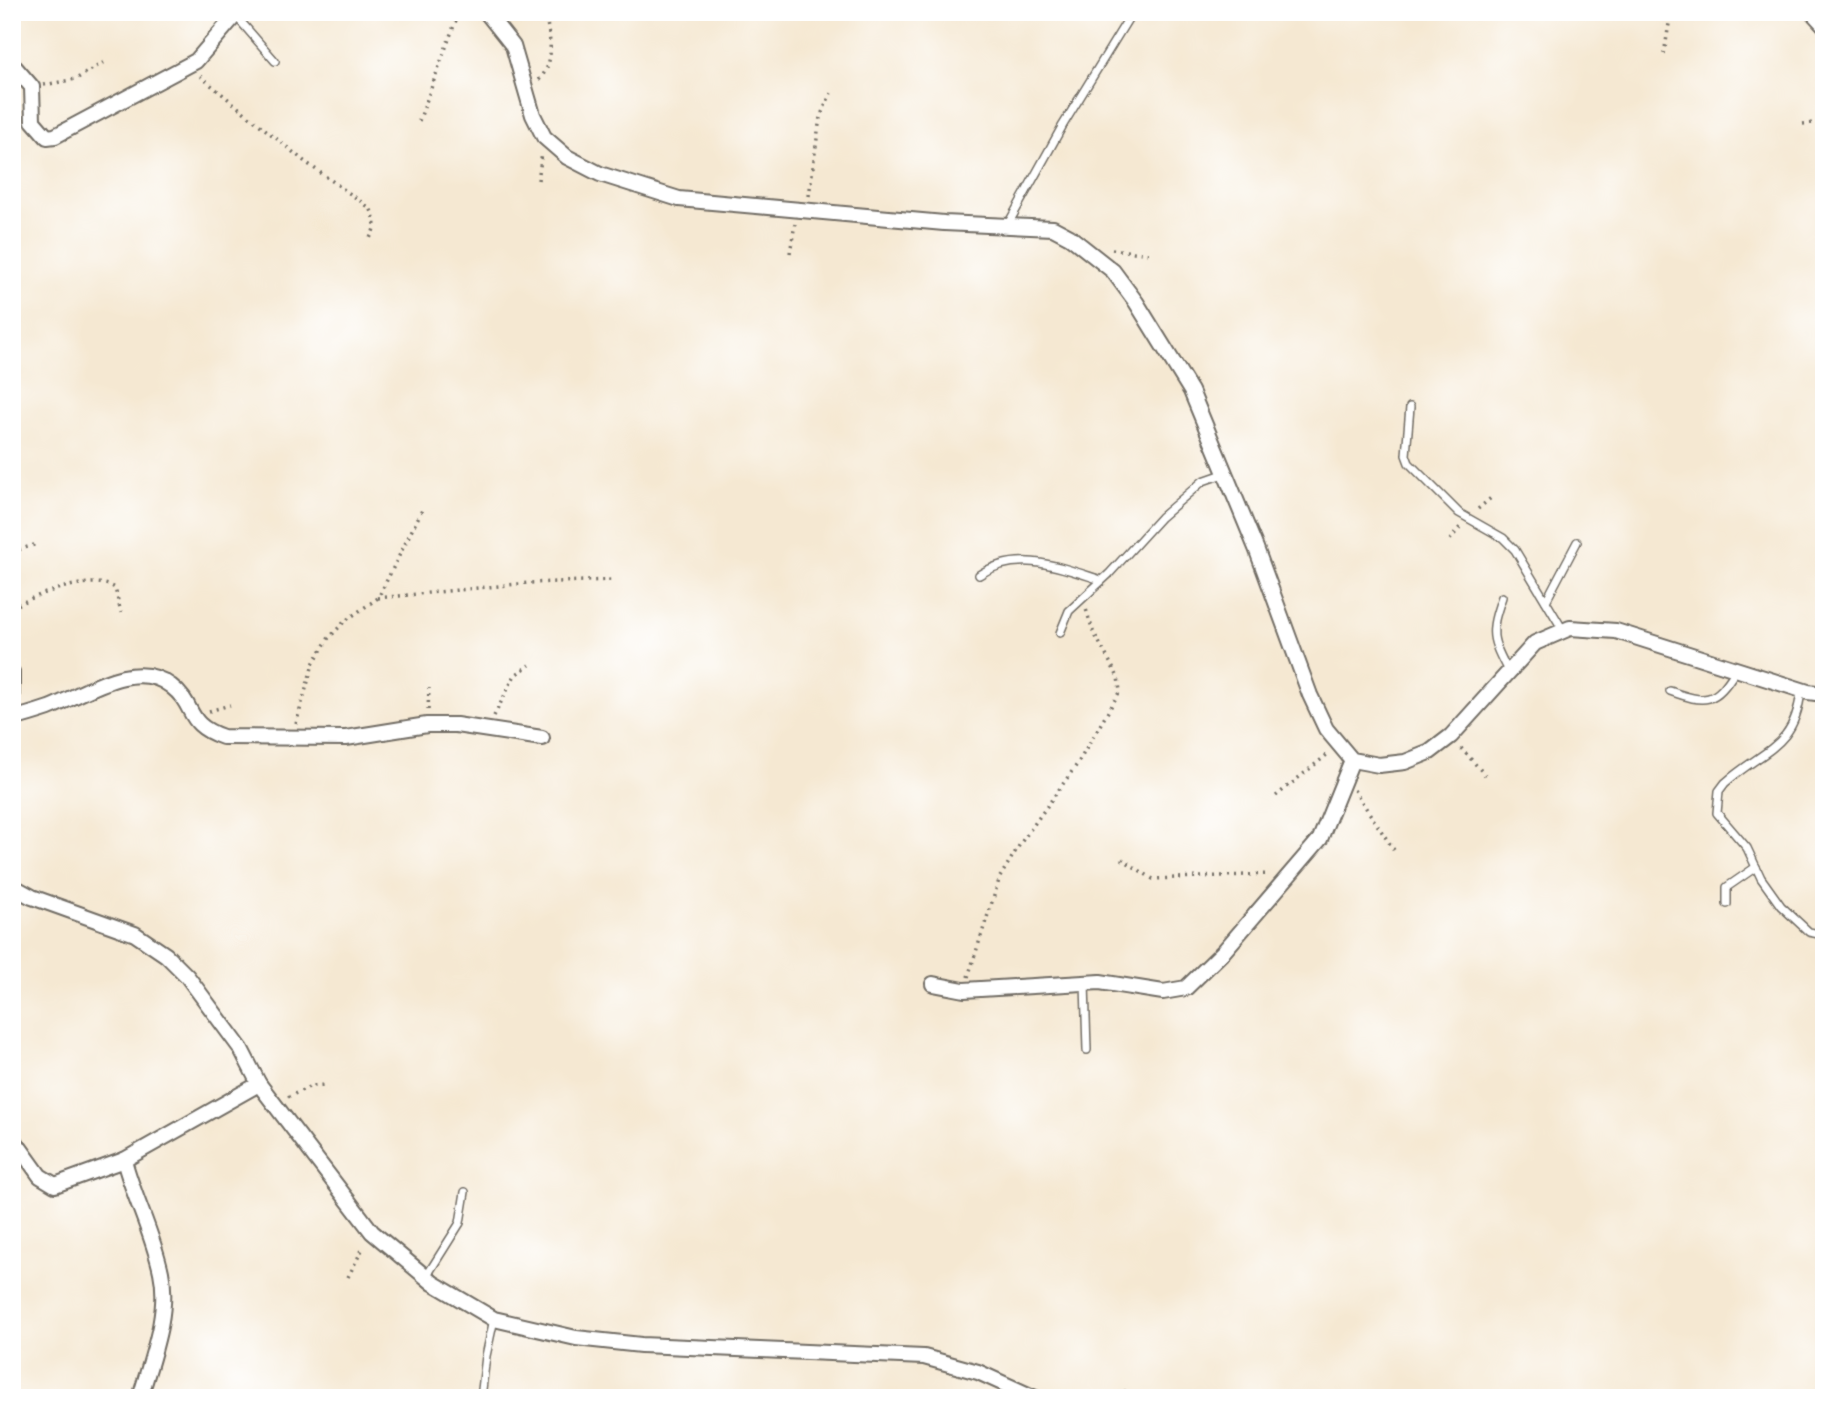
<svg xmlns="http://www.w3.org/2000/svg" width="1836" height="1410" font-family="'Shantell Sans',sans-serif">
<rect width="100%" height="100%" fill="#fff"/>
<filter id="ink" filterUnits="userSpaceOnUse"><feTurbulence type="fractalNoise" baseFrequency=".0143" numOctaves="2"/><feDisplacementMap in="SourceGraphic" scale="14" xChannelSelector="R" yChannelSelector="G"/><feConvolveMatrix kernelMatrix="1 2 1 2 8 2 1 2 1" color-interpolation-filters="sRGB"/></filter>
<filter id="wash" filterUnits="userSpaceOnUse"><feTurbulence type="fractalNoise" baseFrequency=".00686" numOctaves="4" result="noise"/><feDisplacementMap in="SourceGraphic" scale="28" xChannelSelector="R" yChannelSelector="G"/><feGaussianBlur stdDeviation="1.57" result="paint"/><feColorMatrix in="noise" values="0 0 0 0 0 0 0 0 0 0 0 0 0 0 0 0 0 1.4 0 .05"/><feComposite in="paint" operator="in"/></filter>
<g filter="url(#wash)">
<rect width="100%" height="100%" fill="#f5e8d2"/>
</g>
<g filter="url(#ink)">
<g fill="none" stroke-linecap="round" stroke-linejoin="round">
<defs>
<g id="service">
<polyline points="236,16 275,61"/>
<polyline points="1007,226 1063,125 1128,19 1124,12"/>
<polyline points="1410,407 1406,455 1409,463 1459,513 1503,538 1515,550 1563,630"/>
<path d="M 979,575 C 1018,549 1060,567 1101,580"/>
<path d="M 1502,597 C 1489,634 1491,638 1509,673"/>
<polyline points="1546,601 1577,542"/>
<polyline points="1060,633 1069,611 1109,574 1161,517 1203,481 1226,473"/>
<path d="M 1670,691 C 1706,704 1715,704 1736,670"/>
<path d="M 1801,691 C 1795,748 1763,749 1725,783 L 1719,791 L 1717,813 L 1747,848 L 1761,878 L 1781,906 L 1809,932 L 1824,935"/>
<polyline points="1727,904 1727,887 1756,867"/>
<polyline points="1085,983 1087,1050"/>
<polyline points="426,1277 460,1223 465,1192"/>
<polyline points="481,1398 486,1356 494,1319"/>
</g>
<g id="minor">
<polyline points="486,12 513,46 533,115 544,137 567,157 600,174 679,199 944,223 1053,228 1070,237 1113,271 1136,302 1191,391 1256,548 1310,695 1326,729 1352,760 1379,765 1405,762 1430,752 1451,736 1535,643 1570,628 1616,631 1808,692 1824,694"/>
<polyline points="1812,12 1824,25"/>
<polyline points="12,64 32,87 33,121 47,137 55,136 196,61 238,12"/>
<polyline points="12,672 12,710"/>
<path d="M 12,719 C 24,716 37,712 49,708 C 84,694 135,657 171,686 C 197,706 184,724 223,737 L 346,738 L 427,725 L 456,725 L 542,738"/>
<polyline points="12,886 32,897 135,934 166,955 187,976 241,1049 259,1084 372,1232 433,1283 494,1319 576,1338 641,1345 924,1357 978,1372 1035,1398"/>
<polyline points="933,984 964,990 1100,982 1163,992 1186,988 1224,951 1320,839 1352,760"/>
<polyline points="12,1137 40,1176 55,1185 124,1160"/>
<path d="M 140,1398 C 151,1359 170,1313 161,1272 C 153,1234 134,1198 124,1160 L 259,1084"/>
</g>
</defs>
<!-- service casing -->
<use href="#service" stroke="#726d65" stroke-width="10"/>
<!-- minor casing -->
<use href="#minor" stroke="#726d65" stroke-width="18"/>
<!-- path -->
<g stroke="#726d65" stroke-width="3.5" stroke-dasharray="2 5" stroke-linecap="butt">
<polyline points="1664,54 1671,12"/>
<path d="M 200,76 L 304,161 L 370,208 C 377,221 376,227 369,240"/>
<path d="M 539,80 C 557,60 549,36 545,12"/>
<polyline points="44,85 76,79 106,61"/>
<polyline points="419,121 459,12"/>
<polyline points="1803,124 1824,122"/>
<polyline points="538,180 542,153"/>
<polyline points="809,196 820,117 831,93"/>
<polyline points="1112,249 1148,254"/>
<polyline points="790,253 795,224"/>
<polyline points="1478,509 1492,497"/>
<polyline points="1450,540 1460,527"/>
<polyline points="12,569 18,550 37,544"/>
<polyline points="378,598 528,583 613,580"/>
<path d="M 12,608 C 34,595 92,573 115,588 L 121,613"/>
<polyline points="428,710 429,688"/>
<polyline points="209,711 230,705"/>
<polyline points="494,716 515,675 530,665"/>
<polyline points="296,724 313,664 328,639 345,621 378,598 423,508"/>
<polyline points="1461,748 1485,775"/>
<polyline points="1354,790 1396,853"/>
<polyline points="1276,796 1328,754"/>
<polyline points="1122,859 1153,879 1269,874"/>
<polyline points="968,977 1000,877 1020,844 1078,763 1120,691 1118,677 1093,631 1086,609"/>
<polyline points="288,1097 311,1086 325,1085"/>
<polyline points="348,1277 364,1246"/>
<polyline points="154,1395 163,1398"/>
<polyline points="1122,1398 1128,1386"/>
</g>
<!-- service -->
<use href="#service" stroke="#fff" stroke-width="7"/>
<!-- minor -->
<use href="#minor" stroke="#fff" stroke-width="14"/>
</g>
</g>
<!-- margin -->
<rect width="1836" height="1410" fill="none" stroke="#fff" stroke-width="42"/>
</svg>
